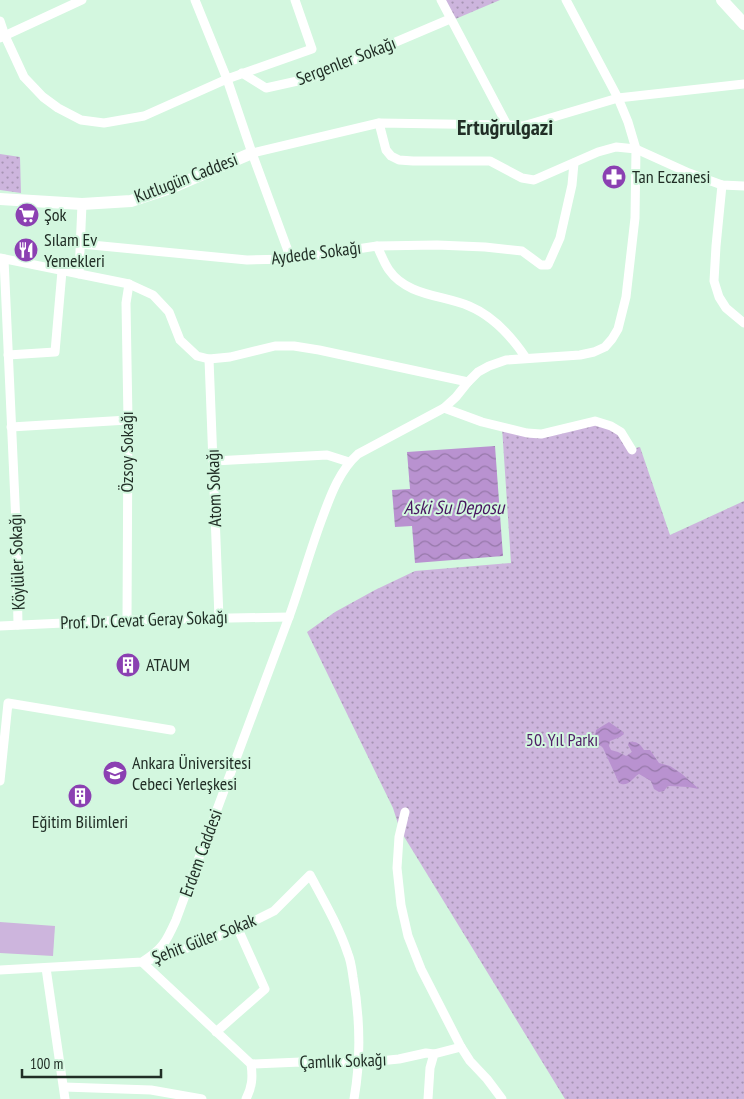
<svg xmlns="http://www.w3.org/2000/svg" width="744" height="1099" font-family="'PT Sans Narrow',sans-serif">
<defs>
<pattern id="park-dots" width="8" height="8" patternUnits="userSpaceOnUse" patternTransform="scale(1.25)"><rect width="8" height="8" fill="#cdb5dd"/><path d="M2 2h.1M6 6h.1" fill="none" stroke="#a694b3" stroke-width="1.8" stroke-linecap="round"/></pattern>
<pattern id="water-waves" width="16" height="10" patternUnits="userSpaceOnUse" patternTransform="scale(1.25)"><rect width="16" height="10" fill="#b992d0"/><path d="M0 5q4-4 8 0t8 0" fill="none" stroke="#9678a9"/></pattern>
</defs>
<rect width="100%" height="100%" fill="#d3f7df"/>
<!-- grass -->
<polygon fill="#cdb5dd" points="0,922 55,926 53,956 0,953"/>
<!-- park -->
<g fill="url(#park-dots)">
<polygon points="444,0 500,0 453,20"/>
<polygon points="0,154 20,157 21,193 0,190"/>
<polygon points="595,421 611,426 632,449 640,447 670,535 744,501 744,1099 565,1099 400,830 393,808 307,632 335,612 375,590 415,571 511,563 502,427 527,433"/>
</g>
<!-- water -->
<g fill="url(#water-waves)">
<polygon points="495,446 503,556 415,563 412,526 395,527 392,490 410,489 407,452"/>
<path d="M 609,722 L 622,731 L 624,734 L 620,737 L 610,741 L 609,746 L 611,750 L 618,752 L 626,756 L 632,752 L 628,745 L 629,742 C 637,741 640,744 644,750 L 650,750 L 659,763 L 670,766 L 682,774 L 699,789 L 688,787 L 669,786 L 667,787 L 664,791 L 659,792 L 654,789 L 651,781 L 639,774 C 632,778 628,788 619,783 L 603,748 L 601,746 L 594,744 L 596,730 Z"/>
</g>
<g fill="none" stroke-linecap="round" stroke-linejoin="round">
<!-- street -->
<g stroke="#fff" stroke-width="9">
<polyline points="195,0 227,79 312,49 295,0"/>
<polyline points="441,0 507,125"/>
<polyline points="0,21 5,36 24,77 43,97 58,108 81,120 104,123 144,116 227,79 252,153 291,259"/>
<polyline points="0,38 82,0"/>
<polyline points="242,73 266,88 311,78 450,19"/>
<polyline points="379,123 386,150 391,156 399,160 413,161 490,161 522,178 534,180 598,152 616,147 636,149 689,173 722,185 744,186"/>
<polyline points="252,153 379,123 507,125 523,126 618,98 744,84"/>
<polyline points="722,185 716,246 714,281 719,297 726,308 744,323"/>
<polyline points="81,244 247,260 291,259 377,246 437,245 485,247 522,251 541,265 548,265 560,238 572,185 574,163"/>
<path d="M 377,246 C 381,254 384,263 389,270 C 407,296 443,295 469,306 C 493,316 512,337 526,358"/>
<polyline points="0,258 129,284 153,295 169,312 180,340 197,356 209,359 230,357 275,346 294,346 319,350 468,382"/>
<polyline points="4,259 16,524 18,625"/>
<polyline points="79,274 82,204"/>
<polyline points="8,355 55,352 62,271"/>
<polyline points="209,359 219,618"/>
<polyline points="444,408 482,422 527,433 541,434 595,421 611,426 621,432 632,450"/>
<polyline points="11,427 128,420"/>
<polyline points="214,461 327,455 349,462"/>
<polyline points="127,620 128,420 126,303 129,284"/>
<polyline points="0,626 127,620 289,617"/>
<polyline points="0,781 8,703 171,730"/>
<polyline points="405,812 399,837 397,868 401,905 408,936 421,969 461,1047 470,1061 487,1079 502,1099"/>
<path d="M 149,960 L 171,954 L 238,929 L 274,911 L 310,875 C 324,901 339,927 348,954 C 351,961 352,970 353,977 C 360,1017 361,1059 354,1099"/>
<path d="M 142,962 L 251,1064 C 253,1078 252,1087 246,1099"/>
<polyline points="46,968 65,1099"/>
<path d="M 0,970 L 142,962 C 163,949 166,942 176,920 C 213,819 251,719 289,617 C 301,584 310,550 323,516 C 331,494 340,470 358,454 L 444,408 L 456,397 L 468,382 L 478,372 L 489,366 L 506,360 L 580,355 L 594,352 L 605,347 L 612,339 L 618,329 L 626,297 L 635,218 L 636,149 L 628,122 L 618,98 L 566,0"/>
<polyline points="216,1032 265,989 238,929"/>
<polyline points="251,1064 301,1062 359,1063 399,1059 426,1053 434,1054"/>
<polyline points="64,1087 151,1090 202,1099"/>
<polyline points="428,1099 430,1068 434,1054 461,1047"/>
</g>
<!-- secondary -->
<g stroke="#fff" stroke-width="12">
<polyline points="722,0 744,24"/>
<polyline points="0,199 82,204 131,201 173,187 252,153"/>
</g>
</g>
<!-- icons -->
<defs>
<symbol id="pharmacy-disc" viewBox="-11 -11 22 22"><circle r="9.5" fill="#8b40b2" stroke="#d3f7df"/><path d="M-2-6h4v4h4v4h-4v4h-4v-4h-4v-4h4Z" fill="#fff"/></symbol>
<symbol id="supermarket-disc" viewBox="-11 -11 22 22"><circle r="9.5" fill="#8b40b2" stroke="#d3f7df"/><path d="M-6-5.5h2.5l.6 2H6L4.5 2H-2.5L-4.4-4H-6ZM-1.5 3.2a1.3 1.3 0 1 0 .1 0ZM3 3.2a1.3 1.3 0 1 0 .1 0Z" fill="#fff"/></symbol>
<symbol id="restaurant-disc" viewBox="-11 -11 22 22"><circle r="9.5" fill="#8b40b2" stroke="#d3f7df"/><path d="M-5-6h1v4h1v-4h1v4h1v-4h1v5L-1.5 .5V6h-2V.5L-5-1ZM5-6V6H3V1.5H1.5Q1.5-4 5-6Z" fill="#fff"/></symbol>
<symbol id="building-disc" viewBox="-11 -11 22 22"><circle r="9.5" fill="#8b40b2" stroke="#d3f7df"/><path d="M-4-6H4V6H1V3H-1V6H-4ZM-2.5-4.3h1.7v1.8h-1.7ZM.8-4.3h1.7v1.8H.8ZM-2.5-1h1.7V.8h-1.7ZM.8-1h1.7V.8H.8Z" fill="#fff"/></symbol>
<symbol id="university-disc" viewBox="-11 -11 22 22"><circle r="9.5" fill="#8b40b2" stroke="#d3f7df"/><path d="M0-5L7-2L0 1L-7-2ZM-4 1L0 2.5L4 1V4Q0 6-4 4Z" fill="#fff"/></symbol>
</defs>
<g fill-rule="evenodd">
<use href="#pharmacy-disc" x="600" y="163" width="28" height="28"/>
<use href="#supermarket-disc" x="13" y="201" width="28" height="28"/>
<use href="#restaurant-disc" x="12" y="236" width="28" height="28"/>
<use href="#building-disc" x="114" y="651" width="28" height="28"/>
<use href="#university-disc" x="101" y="759" width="28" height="28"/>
<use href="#building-disc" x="66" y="782" width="28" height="28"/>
</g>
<g text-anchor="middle" stroke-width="4" stroke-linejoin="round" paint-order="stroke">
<!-- street labels -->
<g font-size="18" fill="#212e26" stroke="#d3f7df">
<text transform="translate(346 61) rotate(-21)" y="6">Sergenler Sokağı</text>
<text transform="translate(186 178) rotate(-21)" y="6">Kutlugün Caddesi</text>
<text transform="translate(316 253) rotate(-7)" y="6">Aydede Sokağı</text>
<text transform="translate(127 452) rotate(-90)" y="6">Özsoy Sokağı</text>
<text transform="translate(214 488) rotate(-92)" y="6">Atom Sokağı</text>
<text transform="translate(17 562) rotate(-92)" y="6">Köylüler Sokağı</text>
<text transform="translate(144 620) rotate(-2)" y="6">Prof. Dr. Cevat Geray Sokağı</text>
<text transform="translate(201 853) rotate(-70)" y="6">Erdem Caddesi</text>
<text transform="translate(204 939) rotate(-21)" y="6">Şehit Güler Sokak</text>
<text transform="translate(343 1061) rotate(-2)" y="6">Çamlık Sokağı</text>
</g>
<!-- poi labels -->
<g font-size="18" fill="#212e26" stroke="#d3f7df" text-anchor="start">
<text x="632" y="183">Tan Eczanesi</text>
<text x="44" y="221">Şok</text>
<text x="44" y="246">Sılam Ev<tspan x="44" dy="21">Yemekleri</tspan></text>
<text x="146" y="671">ATAUM</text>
<text x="132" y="769">Ankara Üniversitesi<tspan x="132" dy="21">Cebeci Yerleşkesi</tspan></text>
<text x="80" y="828" text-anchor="middle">Eğitim Bilimleri</text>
</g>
<!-- park labels -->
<g font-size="18" fill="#4f1e67" stroke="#d3f7df">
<text x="562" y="746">50. Yıl Parkı</text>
</g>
<!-- water labels -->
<g font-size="19" font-style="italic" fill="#481660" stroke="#d3f7df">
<text x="454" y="514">Aski Su Deposu</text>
</g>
<!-- district labels -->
<g font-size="22" font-weight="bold" fill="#212e26" stroke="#d3f7df">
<text x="505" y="135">Ertuğrulgazi</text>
</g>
</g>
<!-- scale -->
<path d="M22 1069v8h139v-8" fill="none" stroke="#212e26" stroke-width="2.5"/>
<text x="30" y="1069" font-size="15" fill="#212e26" stroke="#d3f7df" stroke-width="4" paint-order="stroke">100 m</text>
</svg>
